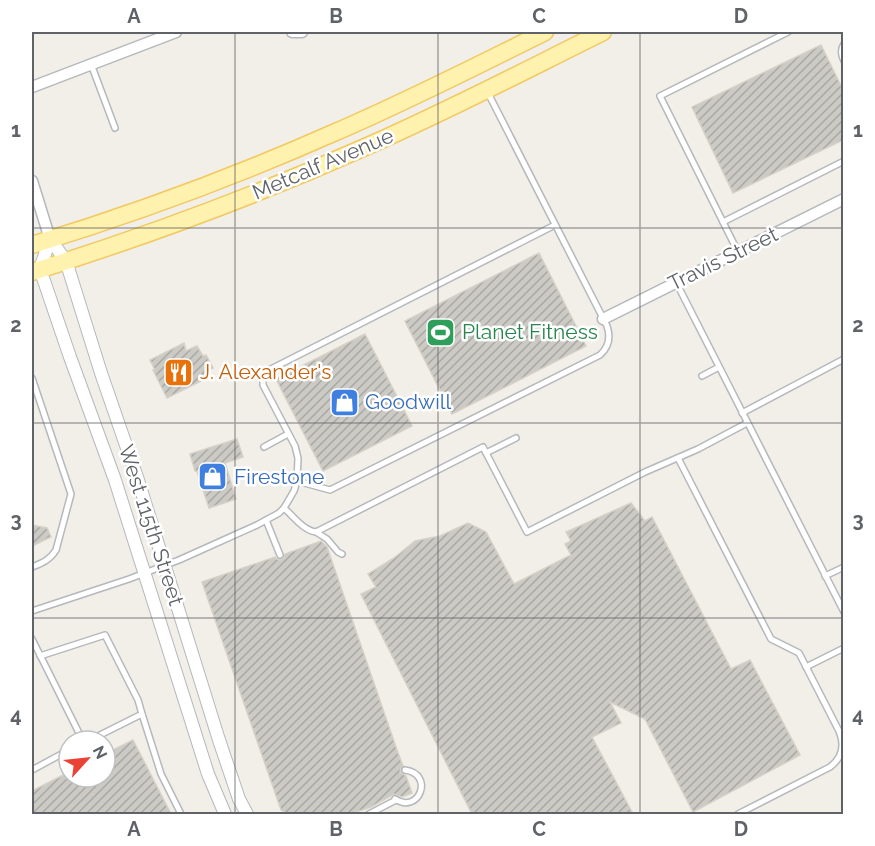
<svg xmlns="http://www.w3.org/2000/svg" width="875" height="846" font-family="Raleway,sans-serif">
<defs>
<pattern id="building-hatch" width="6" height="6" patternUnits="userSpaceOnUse" patternTransform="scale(1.5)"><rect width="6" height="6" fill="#cccac5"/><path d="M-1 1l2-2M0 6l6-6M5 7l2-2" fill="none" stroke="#a9a8a4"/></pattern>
</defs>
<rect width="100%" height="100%" fill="#f1efe8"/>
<!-- building -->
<g fill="url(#building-hatch)" stroke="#d6d1c6" stroke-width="1.5">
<polygon points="821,45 843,90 843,140 733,193 692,107"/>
<polygon points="539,253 586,346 452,414 405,321"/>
<polygon points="365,334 412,426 323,471 276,379"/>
<polygon points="184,343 186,351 197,346 203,356 206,355 213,368 207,370 211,376 167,398 153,370 155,370 150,360"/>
<polygon points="237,439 243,457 225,463 236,499 209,508 197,471 195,471 190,454"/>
<polygon points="631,503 645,521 652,517 731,669 750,660 800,755 693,812 645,719 610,702 621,723 592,737 633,814 472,814 361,594 376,587 368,574 394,558 415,541 440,536 468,523 486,532 514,584 571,555 565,544 571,541 566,532"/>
<polygon points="32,525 47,528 51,537 32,546"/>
<polygon points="321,541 327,547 397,750 403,766 401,768 400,772 406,776 412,793 402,797 394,794 371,807 350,814 287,814 281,810 202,582 275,557 277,559 281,560 284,558 285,554"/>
<polygon points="133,740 171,814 32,814 32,791 69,772 69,777 105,777 105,754"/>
</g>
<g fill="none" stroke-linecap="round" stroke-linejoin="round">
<defs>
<g id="service">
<path d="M 844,44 C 840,50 841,55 844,61"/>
<polyline points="91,64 115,128"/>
<polyline points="723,222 844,161"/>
<polyline points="738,252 660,96 788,32"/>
<polyline points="676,282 844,612"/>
<polyline points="702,376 719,367"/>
<path d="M 32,378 L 71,494 L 56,550 C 50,560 42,563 32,567"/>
<polyline points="742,413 844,359"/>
<polyline points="264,447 288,434"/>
<polyline points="486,453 516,438"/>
<path d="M 678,458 L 771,639 L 799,653 L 839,731 C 845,745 843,757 830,767 L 738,814"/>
<path d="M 297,481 L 330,490 L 600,355 C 609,347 611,338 607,326 L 487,91"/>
<path d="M 284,508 C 294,517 303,530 316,532 L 483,447 L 527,532 L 645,472 L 698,449 L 747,423"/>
<polyline points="266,520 280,555"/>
<polyline points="316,532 327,539 338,552 342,554"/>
<polyline points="825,576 844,567"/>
<polyline points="32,611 129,579 179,560 257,525 279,513 284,508 294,491 297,481 298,458 295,446 263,385 263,376 265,372 555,225"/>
<polyline points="32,639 83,741"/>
<polyline points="40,656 105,635 138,700 142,714"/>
<polyline points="806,667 844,648"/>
<polyline points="88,741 142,714 161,774 181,814"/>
<polyline points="32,770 69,750"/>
<path d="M 395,799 C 419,815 435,774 405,770"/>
<polyline points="369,814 396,800"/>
</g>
<g id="minor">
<polyline points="292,32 302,32"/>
<polyline points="32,87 176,32"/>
<polyline points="32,181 50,239"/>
<polyline points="603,319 844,199"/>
</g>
<g id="tertiary">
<polyline points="50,239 66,261 101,373 138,480 219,740 239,799 247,814"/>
<polyline points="50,239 40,269 70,357 115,480 208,774 225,814"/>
</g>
<g id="primary">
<path d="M 32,245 C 133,214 234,177 331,134 C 404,103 474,67 545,32"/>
<path d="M 32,272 C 144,237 255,196 363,148 C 444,113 524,71 603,32"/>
</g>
</defs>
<!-- service casing -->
<use href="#service" stroke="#b5b8bc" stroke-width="8"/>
<!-- minor casing -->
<use href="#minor" stroke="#b5b8bc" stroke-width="13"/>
<!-- tertiary casing -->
<use href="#tertiary" stroke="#b5b8bc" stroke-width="14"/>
<!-- primary casing -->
<use href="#primary" stroke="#f2c960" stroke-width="19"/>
<!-- service -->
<use href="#service" stroke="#fff" stroke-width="5"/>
<!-- minor -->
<use href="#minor" stroke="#fff" stroke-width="10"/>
<!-- tertiary -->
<use href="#tertiary" stroke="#fff" stroke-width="12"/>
<!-- primary -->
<use href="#primary" stroke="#fff2af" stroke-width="16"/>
</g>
<!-- grid -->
<path fill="none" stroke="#5f6368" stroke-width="1.5" stroke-opacity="0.55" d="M 235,32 L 235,814M 438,32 L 438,814M 640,32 L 640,814M 32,228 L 844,228M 32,423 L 844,423M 32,618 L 844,618"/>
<!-- icons -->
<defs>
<symbol id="stadium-square" viewBox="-11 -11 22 22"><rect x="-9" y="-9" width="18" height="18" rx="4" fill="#2e9e5b" stroke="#fff"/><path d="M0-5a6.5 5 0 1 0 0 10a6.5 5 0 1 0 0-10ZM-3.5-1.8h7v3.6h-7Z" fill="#fff"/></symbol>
<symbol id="restaurant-square" viewBox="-11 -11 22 22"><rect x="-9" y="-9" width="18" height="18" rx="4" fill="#e8710a" stroke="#fff"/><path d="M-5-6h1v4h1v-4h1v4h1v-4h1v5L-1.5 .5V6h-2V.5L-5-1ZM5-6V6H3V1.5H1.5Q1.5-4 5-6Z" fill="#fff"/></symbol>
<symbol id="shop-square" viewBox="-11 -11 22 22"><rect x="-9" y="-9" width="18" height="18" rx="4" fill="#3f7fe0" stroke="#fff"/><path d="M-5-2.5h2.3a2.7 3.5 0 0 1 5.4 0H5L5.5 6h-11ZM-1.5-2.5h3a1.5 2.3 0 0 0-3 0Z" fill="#fff"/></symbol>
</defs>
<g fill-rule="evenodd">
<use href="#stadium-square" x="424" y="316" width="33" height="33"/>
<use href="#restaurant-square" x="162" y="356" width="33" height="33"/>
<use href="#shop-square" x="328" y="386" width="33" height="33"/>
<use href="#shop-square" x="196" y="460" width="33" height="33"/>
</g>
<g text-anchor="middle" stroke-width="5" stroke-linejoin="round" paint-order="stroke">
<!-- street labels -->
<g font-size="21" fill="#5f6368" stroke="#fff">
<text transform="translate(323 164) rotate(-23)" y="7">Metcalf Avenue</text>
<text transform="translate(723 259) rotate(-26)" y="7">Travis Street</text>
<text transform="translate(151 525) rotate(72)" y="7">West 115th Street</text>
</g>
<!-- leisure labels -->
<g font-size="21" fill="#27864d" stroke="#fff" text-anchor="start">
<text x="462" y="339">Planet Fitness</text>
</g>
<!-- food labels -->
<g font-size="21" fill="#c56008" stroke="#fff" text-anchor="start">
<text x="200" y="379">J. Alexander's</text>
</g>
<!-- shop labels -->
<g font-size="21" fill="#366cbe" stroke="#fff" text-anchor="start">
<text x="365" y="409">Goodwill</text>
<text x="234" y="484">Firestone</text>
</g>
</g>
<!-- border -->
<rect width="875" height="846" fill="none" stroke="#ffffff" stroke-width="66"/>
<!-- north arrow -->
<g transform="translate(87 759) rotate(63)"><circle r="28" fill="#ffffff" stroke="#bfc1c3" stroke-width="1.5"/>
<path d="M0-4.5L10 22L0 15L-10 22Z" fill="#ea4335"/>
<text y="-9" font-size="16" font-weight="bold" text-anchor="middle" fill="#5f6368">N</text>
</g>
<rect x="33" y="33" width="809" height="780" fill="none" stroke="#5f6368" stroke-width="2"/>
<g font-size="20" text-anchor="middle" font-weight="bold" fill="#5f6368">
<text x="134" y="23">A</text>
<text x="336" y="23">B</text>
<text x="539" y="23">C</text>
<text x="741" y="23">D</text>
<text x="16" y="137">1</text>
<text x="858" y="137">1</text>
<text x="16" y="332">2</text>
<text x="858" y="332">2</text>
<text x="16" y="527">3</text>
<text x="858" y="527">3</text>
<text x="16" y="722">4</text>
<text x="858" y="722">4</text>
<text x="134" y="836">A</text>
<text x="336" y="836">B</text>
<text x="539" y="836">C</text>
<text x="741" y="836">D</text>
</g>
</svg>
